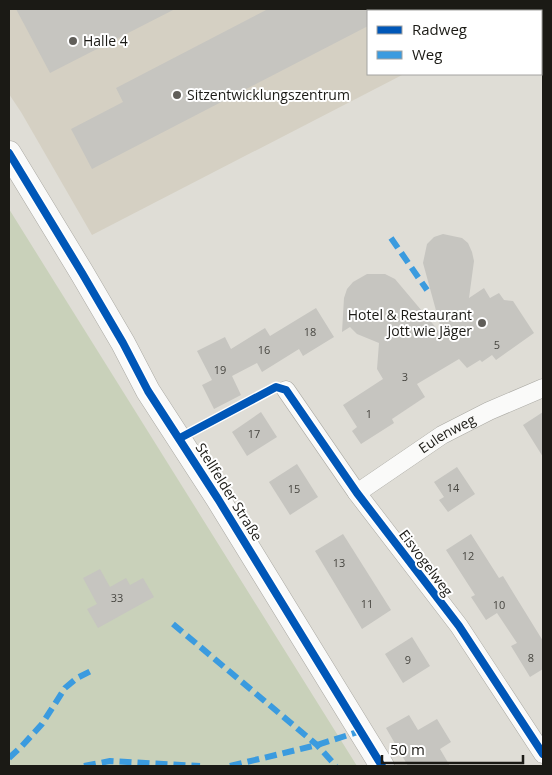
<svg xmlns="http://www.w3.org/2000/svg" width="552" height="775" font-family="'Open Sans',sans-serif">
<rect width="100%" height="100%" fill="#dfddd6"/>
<!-- built -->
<polygon fill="#d5d0c3" points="9,9 529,9 525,11 368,11 368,74 404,74 92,235 21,112 9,94"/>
<!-- green -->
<polygon fill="#c9d1ba" points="9,209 57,286 357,766 9,766"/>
<!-- building -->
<g fill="#c6c5c0">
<polygon points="16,9 175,9 50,73"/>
<polygon points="268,9 368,9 368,26 92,169 71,129 123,102 116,88"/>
<polygon points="443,234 462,238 468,243 472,252 474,261 469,298 484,288 490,298 499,293 504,300 513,301 534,333 496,360 492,355 482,362 480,360 467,368 459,359 417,384 425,397 392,419 394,423 361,444 352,431 357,427 343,405 383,379 377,369 379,343 357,334 350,327 342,332 344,298 347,289 353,282 367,274 385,274 395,279 443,336 423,263 427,244 434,237"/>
<polygon points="316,308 334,337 303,356 299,349 262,372 257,363 232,376 241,395 214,409 202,385 212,380 197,351 225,337 231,349 265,328 270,336"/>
<polygon points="261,412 277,437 247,456 232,432"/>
<polygon points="543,412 543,457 523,425"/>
<polygon points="297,464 318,497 290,515 269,482"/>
<polygon points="457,467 475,494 448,512 439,500 444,497 434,482"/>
<polygon points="343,534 391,610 362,629 315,551"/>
<polygon points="471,534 499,578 503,576 543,641 543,669 530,677 511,646 517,643 497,613 486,620 471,597 475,595 446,550"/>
<polygon points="100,569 110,587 126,578 130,585 143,578 154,597 98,628 87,609 97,604 83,578"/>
<polygon points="412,637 430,666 403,683 385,654"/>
<polygon points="409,715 418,730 437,719 451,742 440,749 450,766 408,766 386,728"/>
</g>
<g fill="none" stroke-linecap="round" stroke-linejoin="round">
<defs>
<g id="street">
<polyline points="286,390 357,493 459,626 543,754"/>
<path id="s1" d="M 357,493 L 442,435 L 489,411 L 543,388"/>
</g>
<polyline id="secondary" points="9,153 82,273 123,343 148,391 218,499 382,766"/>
</defs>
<!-- street casing -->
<use href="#street" stroke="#aaa9a3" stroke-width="19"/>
<!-- secondary casing -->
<use href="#secondary" stroke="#aaa9a3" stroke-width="25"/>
<!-- street -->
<use href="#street" stroke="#fafaf9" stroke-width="18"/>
<!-- secondary -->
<use href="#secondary" stroke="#fafaf9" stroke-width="24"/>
<!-- quiet -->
<g stroke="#3b9bdf" stroke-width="6" stroke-dasharray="12 6" stroke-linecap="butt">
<polyline points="391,238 427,290"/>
<polyline points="173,624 317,745 336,766"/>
<polyline points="9,758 22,746 42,724 65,688 77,678 95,669"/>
<polyline points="84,766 110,761 200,766"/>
<polyline points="230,766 317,745 361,731"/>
</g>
<defs>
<g id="cycleway">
<polyline points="9,153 82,273 123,343 148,391 218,499 382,766"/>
<polyline points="180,438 276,387 286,390 357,493 459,626 543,754"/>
</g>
</defs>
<!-- cycleway casing -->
<use href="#cycleway" stroke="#fff" stroke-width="11"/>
<!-- cycleway -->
<use href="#cycleway" stroke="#0057b8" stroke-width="8"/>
</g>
<!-- markers -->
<g fill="#605e59" stroke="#fff" stroke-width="2">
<circle cx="73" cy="41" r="5"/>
<circle cx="177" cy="95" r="5"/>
<circle cx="482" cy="323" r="5"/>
</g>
<g text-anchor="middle" stroke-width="4" stroke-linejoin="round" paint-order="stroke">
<!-- number labels -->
<g font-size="11" fill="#474640">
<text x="310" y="336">18</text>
<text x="497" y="349">5</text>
<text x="264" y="354">16</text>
<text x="220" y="374">19</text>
<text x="405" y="381">3</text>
<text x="369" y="418">1</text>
<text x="254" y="438">17</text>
<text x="453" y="492">14</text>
<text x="294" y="493">15</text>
<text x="468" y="560">12</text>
<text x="339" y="567">13</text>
<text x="117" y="602">33</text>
<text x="367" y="608">11</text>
<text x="499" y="609">10</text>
<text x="531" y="662">8</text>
<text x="408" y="664">9</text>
</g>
<!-- poi labels -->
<g font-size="14" fill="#1b1a15" stroke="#fff" text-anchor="start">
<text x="83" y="46">Halle 4</text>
<text x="187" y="100">Sitzentwicklungszentrum</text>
<text x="472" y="320" text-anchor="end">Hotel &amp; Restaurant<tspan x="472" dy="16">Jott wie Jäger</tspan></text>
</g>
<!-- street labels -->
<g font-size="14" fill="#1b1a15" stroke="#fff">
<text dy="5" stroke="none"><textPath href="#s1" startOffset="108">Eulenweg</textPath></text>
<text transform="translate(229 492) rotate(58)" y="5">Stellfelder Straße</text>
<text transform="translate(426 563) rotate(53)" y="5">Eisvogelweg</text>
</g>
</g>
<!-- border -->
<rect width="552" height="775" fill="none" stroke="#1b1a15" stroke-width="20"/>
<!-- legend -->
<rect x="367" y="10" width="175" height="65" fill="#ffffff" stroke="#a4a3a1"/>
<rect x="377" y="26" width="25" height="8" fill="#0057b8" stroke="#a4a3a1"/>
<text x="412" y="35" font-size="15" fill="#1b1a15">Radweg</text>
<rect x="377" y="51" width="25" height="8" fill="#3b9bdf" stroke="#a4a3a1"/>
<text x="412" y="60" font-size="15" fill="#1b1a15">Weg</text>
<!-- scale -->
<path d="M382 755v8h141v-8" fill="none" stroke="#1b1a15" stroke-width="2.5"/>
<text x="390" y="755" font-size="15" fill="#1b1a15" stroke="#ffffff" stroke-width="4" paint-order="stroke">50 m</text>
</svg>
